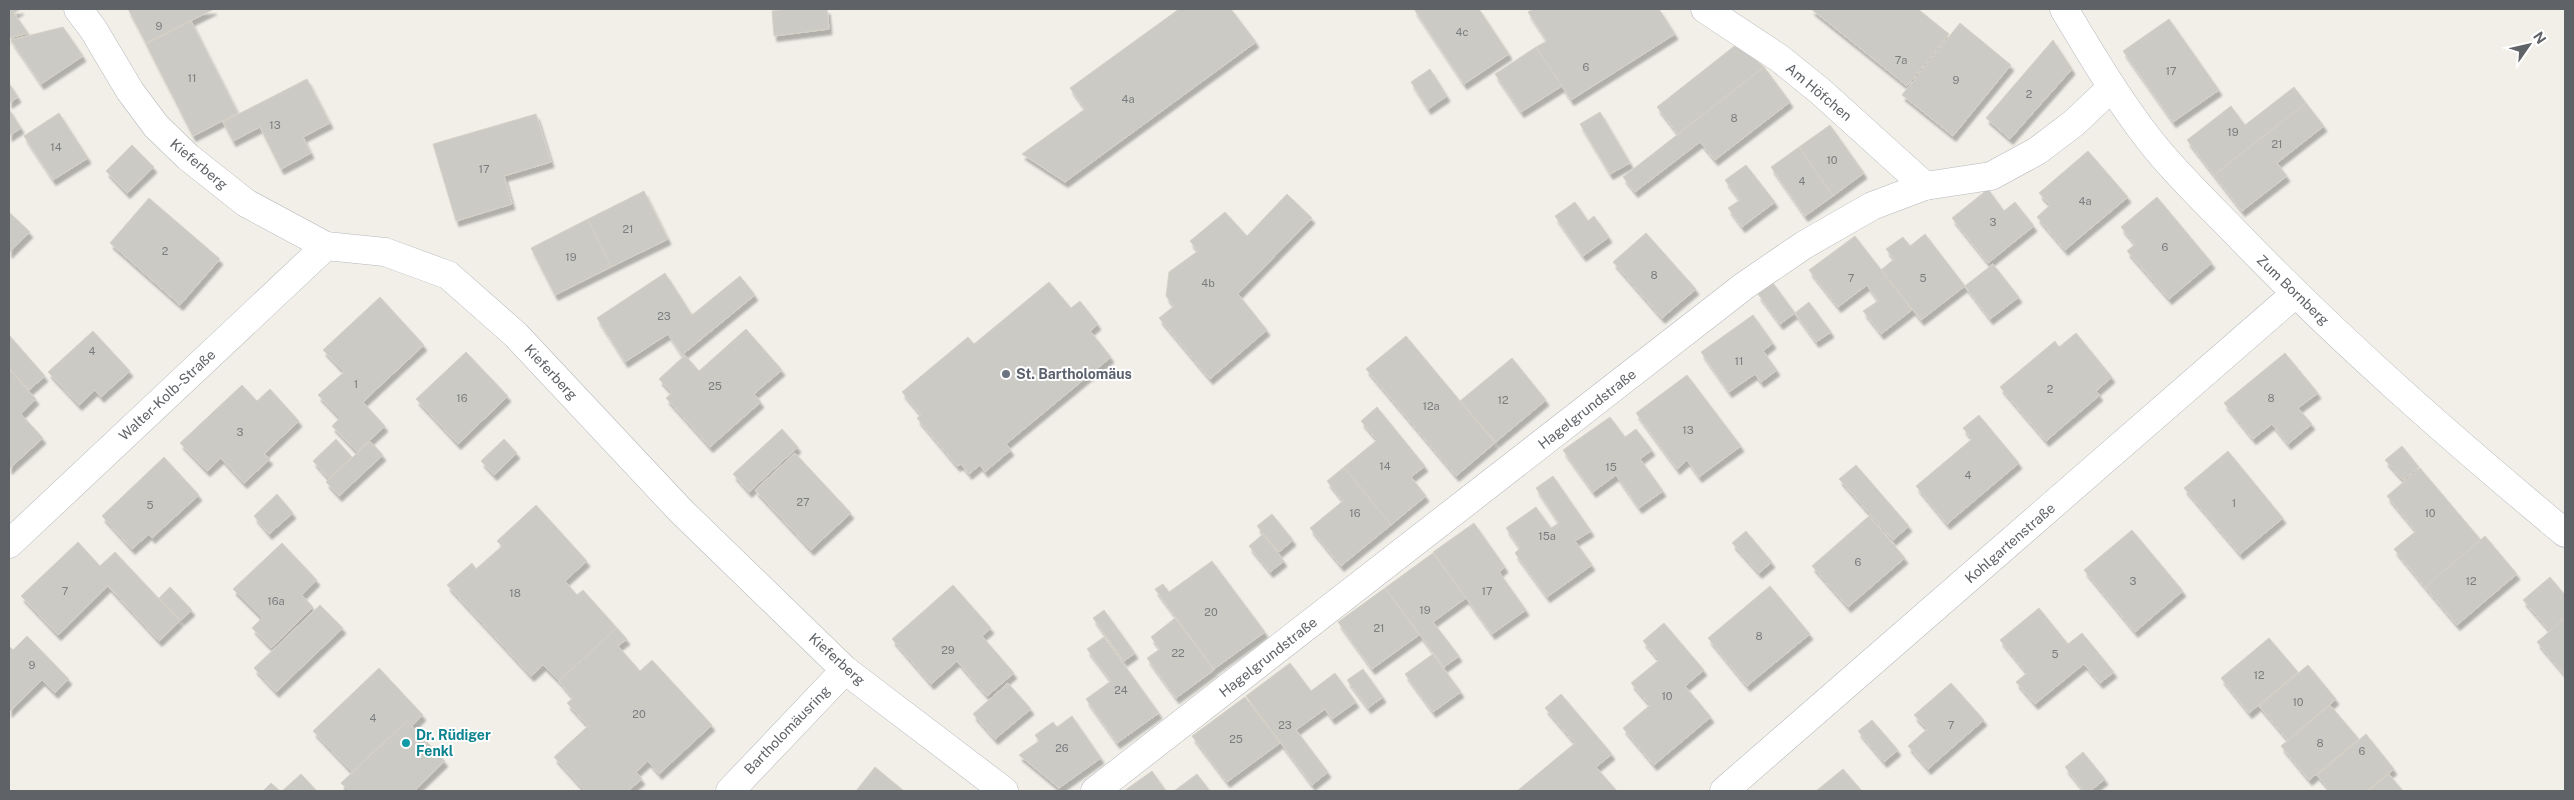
<svg xmlns="http://www.w3.org/2000/svg" width="2574" height="800" font-family="'Public Sans',sans-serif">
<defs>
<filter id="shadow"><feDropShadow dx="3" dy="5.5" stdDeviation="1" flood-color="#0004"/></filter>
</defs>
<rect width="100%" height="100%" fill="#f1efe8"/>
<!-- building -->
<g fill="#cccac5" stroke="#d6d1c6" filter="url(#shadow)">
<polygon points="9,9 21,9 14,13 28,33 9,38"/>
<polygon points="128,9 214,9 146,43"/>
<polygon points="789,9 827,9 829,29 774,36 772,11"/>
<polygon points="1179,9 1231,9 1256,42 1065,182 1022,154 1085,109 1070,88"/>
<polygon points="1414,9 1479,9 1509,54 1464,84"/>
<polygon points="1533,9 1659,9 1675,34 1571,100 1536,47 1547,41 1528,12"/>
<polygon points="1811,9 1918,9 1949,34 1907,86"/>
<polygon points="2169,19 2219,90 2173,122 2123,51"/>
<polygon points="191,21 238,113 193,136 146,44"/>
<polygon points="1960,23 2011,65 1953,136 1902,95"/>
<polygon points="63,27 83,56 41,84 11,40"/>
<polygon points="2053,40 2072,69 2010,139 1986,118"/>
<polygon points="1737,44 1764,67 1678,134 1657,107"/>
<polygon points="1536,47 1562,86 1521,112 1495,74"/>
<polygon points="1764,67 1790,102 1715,160 1700,142 1635,192 1623,177"/>
<polygon points="1430,69 1447,96 1428,109 1411,82"/>
<polygon points="307,79 330,123 303,137 311,153 281,169 260,127 233,141 223,122"/>
<polygon points="9,83 18,97 9,103"/>
<polygon points="2294,87 2306,103 2214,175 2187,140 2231,106 2245,125"/>
<polygon points="2306,103 2324,126 2277,163 2287,176 2242,211 2214,175"/>
<polygon points="9,109 21,128 9,136"/>
<polygon points="1600,112 1630,163 1610,174 1580,124"/>
<polygon points="59,113 88,158 53,180 24,136"/>
<polygon points="536,114 551,162 504,176 512,204 456,221 433,144"/>
<polygon points="1830,125 1864,173 1833,196 1799,147"/>
<polygon points="132,145 154,167 127,193 106,171"/>
<polygon points="1799,147 1833,196 1805,216 1771,167"/>
<polygon points="2088,151 2128,197 2065,250 2037,217 2050,205 2039,193"/>
<polygon points="1746,165 1775,202 1742,227 1728,208 1740,200 1725,180"/>
<polygon points="1988,189 2004,211 2015,202 2034,226 1988,263 1952,218"/>
<polygon points="644,191 668,239 611,267 588,219"/>
<polygon points="1287,194 1312,218 1238,294 1267,330 1210,379 1159,318 1174,306 1166,296 1169,272 1198,251 1190,241 1225,212 1247,236"/>
<polygon points="2157,197 2212,263 2169,299 2127,251 2135,244 2121,227"/>
<polygon points="149,198 220,259 180,305 110,243"/>
<polygon points="1575,202 1588,221 1594,216 1609,237 1583,256 1555,216"/>
<polygon points="9,212 30,232 9,253"/>
<polygon points="588,219 611,267 555,295 531,248"/>
<polygon points="1646,233 1696,289 1662,318 1613,262"/>
<polygon points="1925,234 1965,286 1921,320 1881,270 1894,259 1886,249 1903,237 1910,246"/>
<polygon points="1855,236 1912,310 1881,334 1863,311 1878,301 1867,285 1838,307 1809,270"/>
<polygon points="1993,264 2019,297 1990,319 1965,286"/>
<polygon points="665,273 692,315 740,276 755,295 682,355 668,334 625,362 597,318"/>
<polygon points="1049,282 1071,308 1080,301 1098,324 1090,331 1111,357 1006,444 1011,450 985,472 980,465 969,474 961,464 957,466 917,418 921,415 902,392 968,337 974,344"/>
<polygon points="1773,283 1795,313 1780,324 1758,294"/>
<polygon points="380,297 424,345 363,402 385,426 357,452 332,426 340,418 318,395 344,372 323,350"/>
<polygon points="1809,302 1831,332 1816,342 1795,313"/>
<polygon points="1753,315 1773,343 1763,351 1777,370 1761,382 1755,374 1729,392 1701,352"/>
<polygon points="746,329 782,370 754,394 761,402 710,447 666,398 672,393 659,379 685,355 699,371"/>
<polygon points="93,331 130,371 101,397 95,390 79,405 48,372"/>
<polygon points="2076,333 2112,377 2096,391 2100,395 2046,441 2000,387 2055,341 2059,347"/>
<polygon points="9,335 45,376 29,390 9,368"/>
<polygon points="1406,336 1495,443 1456,476 1366,369"/>
<polygon points="466,352 508,396 458,444 416,399"/>
<polygon points="2285,353 2318,393 2298,408 2312,424 2288,444 2272,424 2253,439 2224,403"/>
<polygon points="1512,358 1546,400 1496,442 1460,401"/>
<polygon points="9,369 36,399 21,414 43,438 9,469"/>
<polygon points="1687,375 1741,446 1699,477 1687,460 1677,469 1636,413"/>
<polygon points="242,385 257,401 270,389 299,421 264,454 270,459 244,483 221,458 207,471 180,443"/>
<polygon points="1377,407 1425,466 1411,477 1426,496 1391,525 1344,467 1377,440 1361,421"/>
<polygon points="1979,415 2019,463 1947,524 1916,486 1972,439 1963,428"/>
<polygon points="1610,417 1625,437 1636,429 1652,450 1640,459 1663,491 1639,508 1616,475 1593,492 1563,450"/>
<polygon points="782,429 798,447 749,492 733,474"/>
<polygon points="336,439 352,457 329,479 313,461"/>
<polygon points="504,439 517,453 494,475 481,461"/>
<polygon points="370,441 383,455 339,496 326,482"/>
<polygon points="2402,446 2419,467 2403,480 2385,460"/>
<polygon points="2228,451 2283,518 2240,554 2184,488"/>
<polygon points="795,453 851,513 811,550 755,490"/>
<polygon points="164,457 199,495 152,538 149,534 132,549 102,516"/>
<polygon points="1856,465 1909,526 1893,540 1839,479"/>
<polygon points="1344,467 1391,525 1341,566 1310,528 1343,501 1327,481"/>
<polygon points="2420,468 2481,540 2425,587 2394,549 2416,531 2387,496"/>
<polygon points="1553,476 1591,531 1575,541 1592,565 1547,597 1515,553 1520,548 1506,528 1536,507 1551,528 1559,523 1536,488"/>
<polygon points="277,494 293,513 269,534 254,516"/>
<polygon points="536,505 587,561 565,581 577,595 583,590 617,628 559,681 543,665 531,676 447,585 472,563 476,569 502,546 497,541"/>
<polygon points="1272,514 1293,540 1279,552 1257,526"/>
<polygon points="1869,516 1905,558 1848,607 1812,566"/>
<polygon points="1474,523 1505,567 1499,572 1526,610 1492,634 1433,552"/>
<polygon points="2132,530 2183,591 2135,632 2084,570"/>
<polygon points="1746,531 1772,562 1759,573 1732,543"/>
<polygon points="1263,534 1284,561 1270,572 1249,546"/>
<polygon points="2485,536 2517,574 2457,625 2425,587"/>
<polygon points="78,542 100,566 115,552 180,621 159,641 108,586 58,635 21,596"/>
<polygon points="282,543 317,580 302,595 313,607 271,648 252,628 262,618 233,589"/>
<polygon points="1433,553 1466,598 1433,622 1459,656 1444,667 1385,588"/>
<polygon points="1212,561 1265,632 1214,669 1155,589 1163,584 1169,592"/>
<polygon points="2550,577 2565,595 2565,618 2550,631 2523,600"/>
<polygon points="953,585 991,628 982,636 1014,673 987,696 957,661 931,684 892,639"/>
<polygon points="1770,586 1810,634 1747,686 1708,638"/>
<polygon points="170,587 192,610 181,620 159,598"/>
<polygon points="1385,588 1419,635 1372,669 1338,622"/>
<polygon points="320,605 343,628 276,692 254,668"/>
<polygon points="2039,608 2068,644 2082,633 2114,672 2100,683 2084,664 2035,704 2016,682 2027,673 2000,640"/>
<polygon points="1104,610 1135,653 1124,661 1093,618"/>
<polygon points="1175,618 1214,670 1176,698 1147,658 1160,649 1151,637"/>
<polygon points="2565,618 2565,675 2537,642"/>
<polygon points="1664,623 1704,670 1685,686 1711,717 1654,765 1623,728 1650,705 1631,683 1659,660 1643,641"/>
<polygon points="617,628 627,639 618,646 640,671 652,660 712,725 659,774 648,761 636,772 642,779 628,791 585,791 554,757 588,726 567,703 573,698 559,681"/>
<polygon points="27,636 69,679 55,693 42,680 9,712 9,646 13,650"/>
<polygon points="1104,637 1159,713 1117,743 1086,699 1111,681 1087,649"/>
<polygon points="2269,638 2298,672 2249,713 2221,678"/>
<polygon points="1433,654 1461,692 1433,712 1405,674"/>
<polygon points="1290,663 1311,691 1335,673 1356,702 1332,719 1325,709 1296,730 1328,772 1312,785 1246,696"/>
<polygon points="2308,665 2336,699 2288,740 2259,706"/>
<polygon points="379,668 423,715 412,726 407,721 352,772 313,731"/>
<polygon points="1363,669 1383,697 1368,708 1347,680"/>
<polygon points="1008,683 1031,709 995,739 973,714"/>
<polygon points="1951,683 1984,720 1928,769 1908,746 1927,729 1914,715"/>
<polygon points="1561,694 1612,754 1596,767 1617,791 1517,791 1575,743 1545,708"/>
<polygon points="1245,697 1280,743 1227,782 1192,736"/>
<polygon points="2330,705 2359,739 2309,780 2281,746"/>
<polygon points="1072,716 1101,758 1059,788 1019,755 1039,741 1035,735 1053,722 1057,727"/>
<polygon points="1872,720 1898,750 1884,762 1858,731"/>
<polygon points="407,721 445,761 414,791 349,791 341,783"/>
<polygon points="2366,734 2394,769 2367,791 2331,791 2317,775"/>
<polygon points="2083,752 2105,779 2090,791 2084,791 2065,767"/>
<polygon points="875,767 904,791 856,791"/>
<polygon points="1843,769 1862,791 1816,791"/>
<polygon points="1152,771 1166,791 1124,791"/>
<polygon points="301,774 317,791 282,791"/>
<polygon points="1197,774 1210,791 1174,791"/>
<polygon points="2389,774 2403,791 2368,791"/>
<polygon points="271,783 280,791 263,791"/>
</g>
<g fill="none" stroke-linecap="round" stroke-linejoin="round">
<defs>
<g id="minor">
<polyline points="78,9 93,29 130,91 156,126 188,157 246,203 326,246 385,252 448,275 516,335 681,511 845,670 1004,791"/>
<polyline points="1705,9 1779,58 1820,91 1925,186"/>
<path d="M 2064,9 C 2091,54 2118,100 2151,142 C 2177,175 2209,205 2238,235 C 2340,341 2452,439 2565,533"/>
<polyline points="9,544 326,246"/>
<polyline points="730,791 845,670"/>
<polyline points="1095,791 1744,286 1804,245 1872,206 1925,186 1991,176 2037,151 2074,123 2111,88"/>
<polyline points="1724,791 2295,294"/>
</g>
</defs>
<!-- minor casing -->
<use href="#minor" stroke="#b5b8bc" stroke-width="29"/>
<!-- minor -->
<use href="#minor" stroke="#fff" stroke-width="28"/>
</g>
<!-- markers -->
<circle fill="#6b7280" stroke="#fff" stroke-width="2" cx="1006" cy="374" r="5"/>
<circle fill="#0f9aa8" stroke="#fff" stroke-width="2" cx="406" cy="743" r="5"/>
<g text-anchor="middle" stroke-width="4" stroke-linejoin="round" paint-order="stroke">
<!-- number labels -->
<g font-size="11" fill="#7a7d7f">
<text x="159" y="30">9</text>
<text x="1462" y="36">4c</text>
<text x="1901" y="64">7a</text>
<text x="1586" y="71">6</text>
<text x="2171" y="75">17</text>
<text x="192" y="82">11</text>
<text x="1956" y="84">9</text>
<text x="2029" y="98">2</text>
<text x="1128" y="103">4a</text>
<text x="1734" y="122">8</text>
<text x="275" y="129">13</text>
<text x="2233" y="136">19</text>
<text x="2277" y="148">21</text>
<text x="56" y="151">14</text>
<text x="1832" y="164">10</text>
<text x="484" y="173">17</text>
<text x="1802" y="185">4</text>
<text x="2085" y="205">4a</text>
<text x="1993" y="226">3</text>
<text x="628" y="233">21</text>
<text x="2165" y="251">6</text>
<text x="165" y="255">2</text>
<text x="571" y="261">19</text>
<text x="1654" y="279">8</text>
<text x="1851" y="282">7</text>
<text x="1923" y="282">5</text>
<text x="1208" y="287">4b</text>
<text x="664" y="320">23</text>
<text x="92" y="355">4</text>
<text x="1739" y="365">11</text>
<text x="356" y="388">1</text>
<text x="715" y="390">25</text>
<text x="2050" y="393">2</text>
<text x="462" y="402">16</text>
<text x="2271" y="402">8</text>
<text x="1503" y="404">12</text>
<text x="1431" y="410">12a</text>
<text x="1688" y="434">13</text>
<text x="240" y="436">3</text>
<text x="1385" y="470">14</text>
<text x="1611" y="471">15</text>
<text x="1968" y="479">4</text>
<text x="803" y="506">27</text>
<text x="2234" y="507">1</text>
<text x="150" y="509">5</text>
<text x="1355" y="517">16</text>
<text x="2430" y="517">10</text>
<text x="1547" y="540">15a</text>
<text x="1858" y="566">6</text>
<text x="2133" y="585">3</text>
<text x="2471" y="585">12</text>
<text x="65" y="595">7</text>
<text x="1487" y="595">17</text>
<text x="515" y="597">18</text>
<text x="276" y="605">16a</text>
<text x="1425" y="614">19</text>
<text x="1211" y="616">20</text>
<text x="1379" y="632">21</text>
<text x="1759" y="640">8</text>
<text x="948" y="654">29</text>
<text x="1178" y="657">22</text>
<text x="2055" y="658">5</text>
<text x="32" y="669">9</text>
<text x="2259" y="679">12</text>
<text x="1121" y="694">24</text>
<text x="1667" y="700">10</text>
<text x="2298" y="706">10</text>
<text x="639" y="718">20</text>
<text x="373" y="722">4</text>
<text x="1285" y="729">23</text>
<text x="1951" y="729">7</text>
<text x="1236" y="743">25</text>
<text x="2320" y="747">8</text>
<text x="1062" y="752">26</text>
<text x="2362" y="755">6</text>
</g>
<!-- street labels -->
<g font-size="14" fill="#5f6368" stroke="#fff">
<text transform="translate(1819 92) rotate(40)" y="5">Am Höfchen</text>
<text transform="translate(199 164) rotate(40)" y="5">Kieferberg</text>
<text transform="translate(2293 290) rotate(44)" y="5">Zum Bornberg</text>
<text transform="translate(551 372) rotate(47)" y="5">Kieferberg</text>
<text transform="translate(167 395) rotate(-43)" y="5">Walter-Kolb-Straße</text>
<text transform="translate(1587 409) rotate(-38)" y="5">Hagelgrundstraße</text>
<text transform="translate(2010 543) rotate(-41)" y="5">Kohlgartenstraße</text>
<text transform="translate(1268 657) rotate(-38)" y="5">Hagelgrundstraße</text>
<text transform="translate(837 659) rotate(42)" y="5">Kieferberg</text>
<text transform="translate(787 730) rotate(-46)" y="5">Bartholomäusring</text>
</g>
<!-- worship labels -->
<g font-size="14" font-weight="bold" fill="#5b616d" stroke="#fff" text-anchor="start">
<text x="1016" y="379">St. Bartholomäus</text>
</g>
<!-- culture labels -->
<g font-size="14" font-weight="bold" fill="#0d838f" stroke="#fff" text-anchor="start">
<text x="416" y="740">Dr. Rüdiger<tspan x="416" dy="16">Fenkl</tspan></text>
</g>
</g>
<!-- border -->
<rect width="2574" height="800" fill="none" stroke="#5f6368" stroke-width="20"/>
<!-- north arrow -->
<g transform="translate(2529 45) rotate(56)" stroke="#ffffff" stroke-width="4" paint-order="stroke">
<path d="M0-4L9 19L0 12L-9 19Z" fill="#5f6368"/>
<text y="-8" font-size="14" font-weight="bold" text-anchor="middle" fill="#5f6368">N</text>
</g>
</svg>
